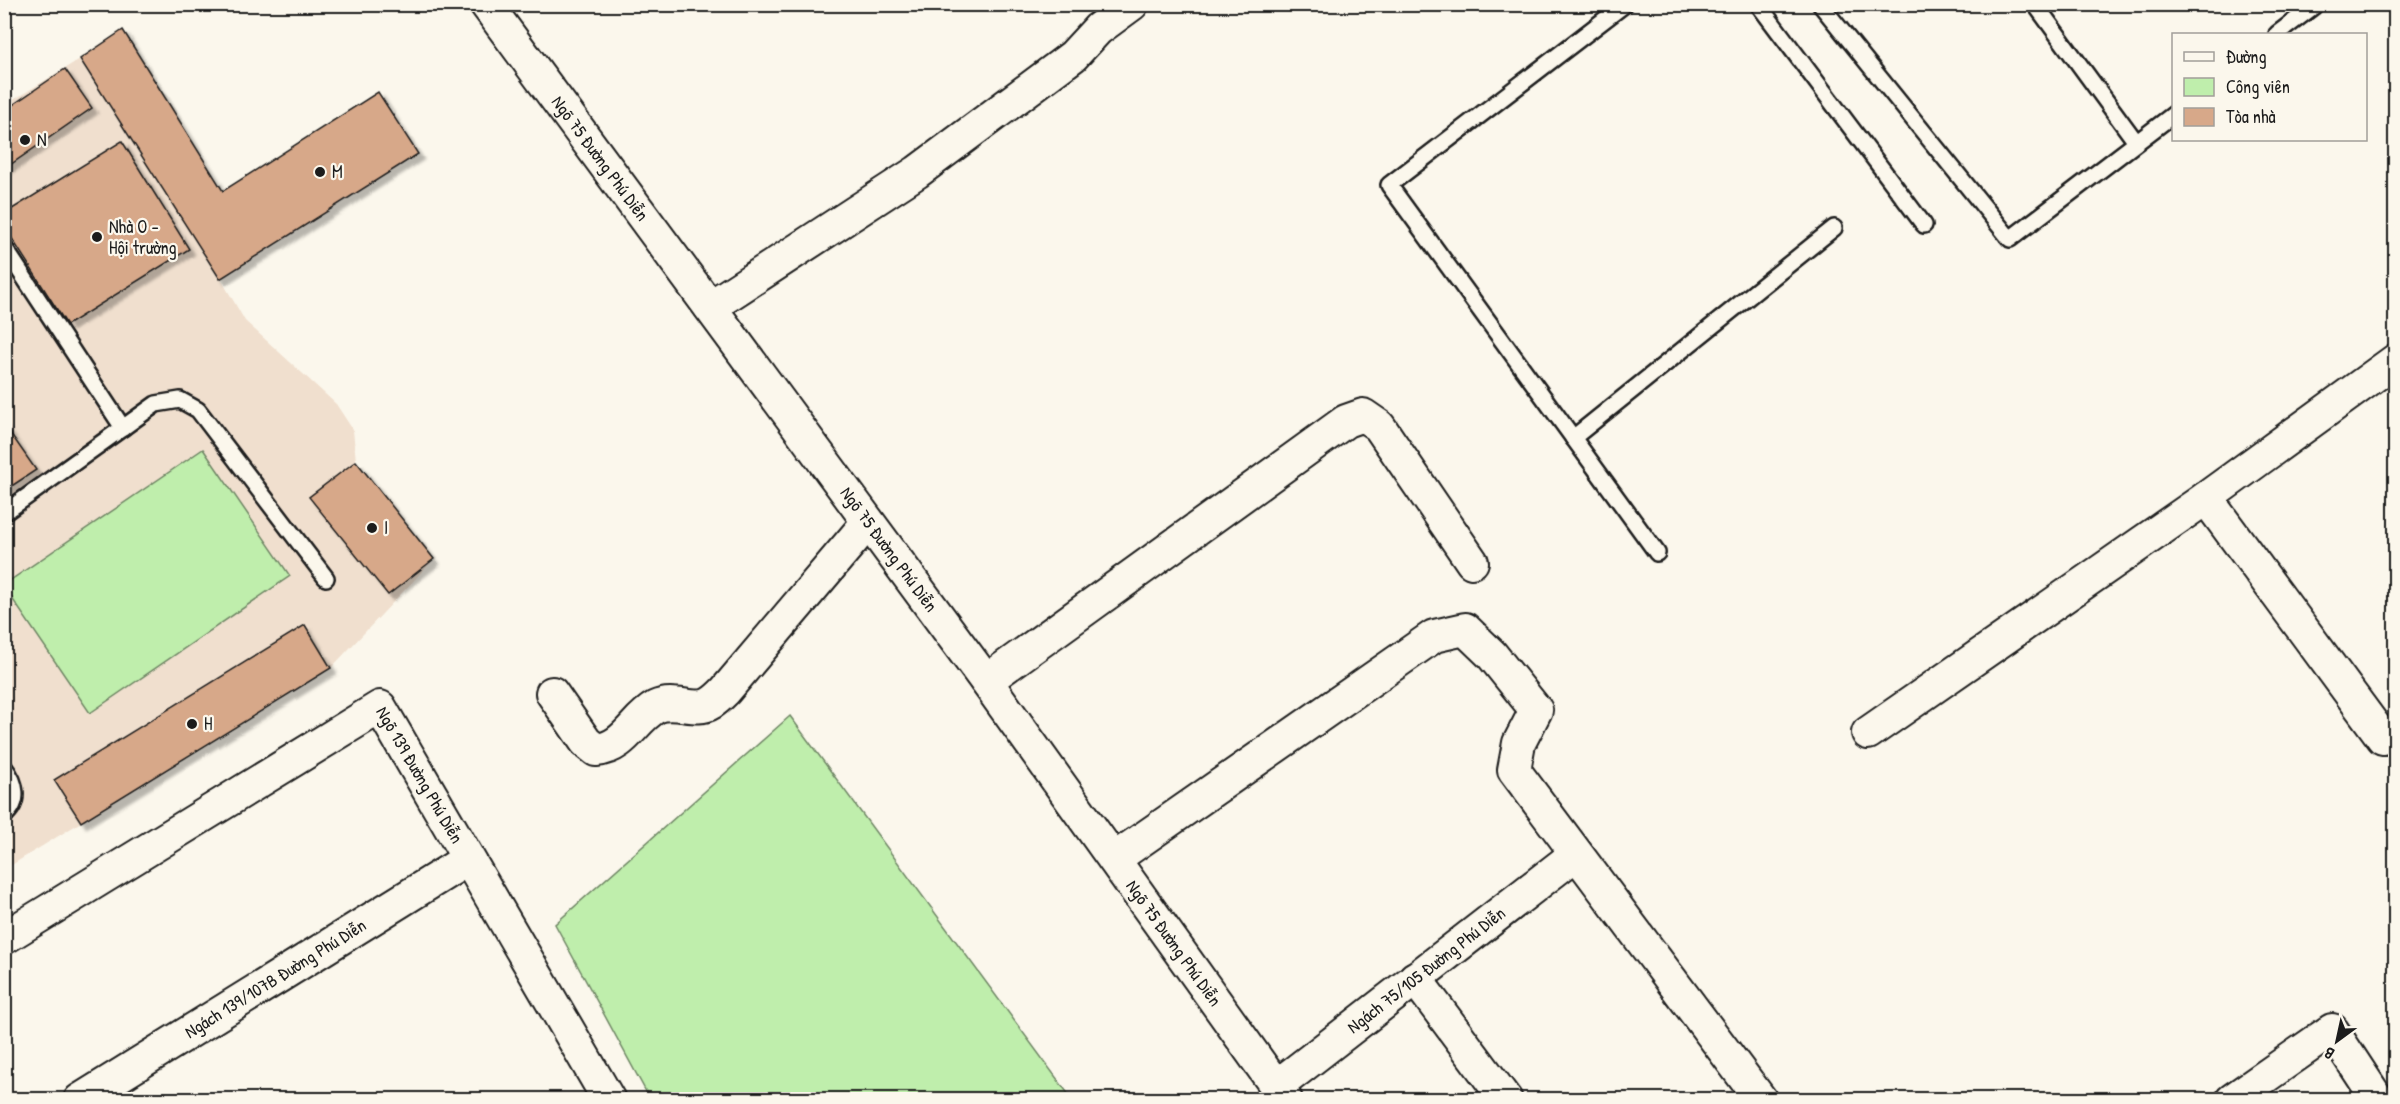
<svg xmlns="http://www.w3.org/2000/svg" width="2400" height="1104" font-family="'Patrick Hand',sans-serif">
<defs>
<filter id="shadow"><feDropShadow dx="5.5" dy="5.5" stdDeviation="1.5" flood-color="#0004"/></filter>
</defs>
<rect width="100%" height="100%" fill="#fbf7ec"/>
<filter id="ink" filterUnits="userSpaceOnUse"><feTurbulence type="fractalNoise" baseFrequency=".0167" numOctaves="2"/><feDisplacementMap in="SourceGraphic" scale="12" xChannelSelector="R" yChannelSelector="G"/><feConvolveMatrix kernelMatrix="1 2 1 2 8 2 1 2 1" color-interpolation-filters="sRGB"/></filter>
<g filter="url(#ink)">
<!-- built -->
<polygon fill="#f0dfce" points="123,30 223,191 378,92 418,154 221,279 245,321 336,404 353,430 356,461 434,559 331,668 5,869 5,105 80,59"/>
<!-- green -->
<g fill="#bfeeac" stroke="#6e8564" stroke-width="1.5">
<polygon points="203,449 290,576 90,713 5,588 5,584"/>
<polygon points="790,716 1072,1099 650,1099 555,924"/>
</g>
<!-- building -->
<g fill="#d7a889" stroke="#1c1c1c" stroke-width="1.5" filter="url(#shadow)">
<polygon points="123,30 223,191 378,92 418,154 220,279 80,59"/>
<polygon points="65,69 92,108 4,169 4,111"/>
<polygon points="122,141 189,249 67,325 4,226 4,214"/>
<polygon points="4,424 36,470 4,491"/>
<polygon points="356,461 434,559 388,595 309,497"/>
<polygon points="305,625 331,668 81,822 54,780"/>
</g>
<g fill="none" stroke-linecap="round" stroke-linejoin="round">
<defs>
<g id="lane">
<polyline points="1625,4 1389,185 1657,553"/>
<polyline points="1758,4 1924,225"/>
<polyline points="1820,4 2010,239 2174,114"/>
<polyline points="2035,4 2136,142"/>
<polyline points="2277,34 2314,6"/>
<polyline points="4,247 123,428"/>
<polyline points="1573,438 1834,228"/>
<polyline points="4,513 156,404 180,400 198,410 326,578"/>
<path d="M 4,767 C 16,782 21,802 4,816"/>
</g>
<g id="street">
<path id="s1" d="M 486,4 L 986,681 L 1286,1100"/>
<polyline points="710,307 917,172 1073,56 1098,29 1132,4"/>
<polyline points="2206,498 2383,738"/>
<polyline points="986,681 1346,421 1363,415 1379,426 1472,562"/>
<path d="M 552,693 L 586,742 L 596,750 C 626,747 633,720 656,707 C 675,698 696,713 711,703 C 716,700 721,695 725,691 L 868,522"/>
<polyline points="1868,733 2206,498 2396,360"/>
<polyline points="1114,859 1434,636 1465,629 1492,655 1536,710 1519,743 1514,770 1761,1100"/>
<path id="s2" d="M 4,938 L 380,707 L 609,1100"/>
<polyline points="1415,978 1506,1100"/>
<path id="s3" d="M 1277,1086 L 1576,854"/>
<path id="s4" d="M 80,1100 L 468,859"/>
<polyline points="2232,1100 2332,1030 2378,1100"/>
</g>
</defs>
<!-- lane casing -->
<use href="#lane" stroke="#1c1c1c" stroke-width="20"/>
<!-- street casing -->
<use href="#street" stroke="#1c1c1c" stroke-width="36"/>
<!-- lane -->
<use href="#lane" stroke="#fbf7ec" stroke-width="15"/>
<!-- street -->
<use href="#street" stroke="#fbf7ec" stroke-width="32"/>
</g>
</g>
<!-- markers -->
<g fill="#1c1c1c" stroke="#fbf7ec" stroke-width="2">
<circle cx="25" cy="140" r="6"/>
<circle cx="320" cy="172" r="6"/>
<circle cx="97" cy="237" r="6"/>
<circle cx="372" cy="528" r="6"/>
<circle cx="192" cy="724" r="6"/>
</g>
<g text-anchor="middle" stroke-width="4.5" stroke-linejoin="round" paint-order="stroke">
<!-- poi labels -->
<g font-size="18" fill="#1c1c1c" stroke="#fbf7ec" text-anchor="start">
<text x="37" y="146">N</text>
<text x="332" y="178">M</text>
<text x="109" y="233">Nhà O -<tspan x="109" dy="21">Hội trường</tspan></text>
<text x="384" y="534">I</text>
<text x="204" y="730">H</text>
</g>
<!-- street labels -->
<g font-size="18" fill="#1c1c1c" stroke="#fbf7ec">
<text dy="6" stroke="none"><textPath href="#s1" startOffset="192">Ngõ 75 Đường Phú Diễn</textPath></text>
<text dy="6" stroke="none"><textPath href="#s1" startOffset="678">Ngõ 75 Đường Phú Diễn</textPath></text>
<text dy="6" stroke="none"><textPath href="#s2" startOffset="520">Ngõ 139 Đường Phú Diễn</textPath></text>
<text dy="6" stroke="none"><textPath href="#s1" startOffset="1164">Ngõ 75 Đường Phú Diễn</textPath></text>
<text dy="6" stroke="none"><textPath href="#s3" startOffset="189">Ngách 75/105 Đường Phú Diễn</textPath></text>
<text dy="6" stroke="none"><textPath href="#s4" startOffset="230">Ngách 139/107B Đường Phú Diễn</textPath></text>
</g>
</g>
<!-- margin -->
<rect width="2400" height="1104" fill="none" stroke="#fbf7ec" stroke-width="24"/>
<rect x="12" y="12" width="2376" height="1080" fill="none" stroke="#1c1c1c" stroke-width="2" filter="url(#ink)"/>
<!-- legend -->
<rect x="2172" y="33" width="195" height="108" fill="#fbf7ec" stroke="#a29f99" stroke-width="1.5"/>
<rect x="2184" y="52" width="30" height="9" fill="#fbf7ec" stroke="#a29f99" stroke-width="1.5"/>
<text x="2226" y="63" font-size="18" fill="#1c1c1c">Đường</text>
<rect x="2184" y="78" width="30" height="18" fill="#bfeeac" stroke="#a29f99" stroke-width="1.5"/>
<text x="2226" y="93" font-size="18" fill="#1c1c1c">Công viên</text>
<rect x="2184" y="108" width="30" height="18" fill="#d7a889" stroke="#a29f99" stroke-width="1.5"/>
<text x="2226" y="123" font-size="18" fill="#1c1c1c">Tòa nhà</text>
<!-- north arrow -->
<g transform="translate(2337 1041) rotate(213)" stroke="#fbf7ec" stroke-width="4.5" paint-order="stroke">
<path d="M0-4.5L10 22L0 15L-10 22Z" fill="#1c1c1c"/>
<text y="-9" font-size="16" font-weight="bold" text-anchor="middle" fill="#1c1c1c">B</text>
</g>
</svg>
